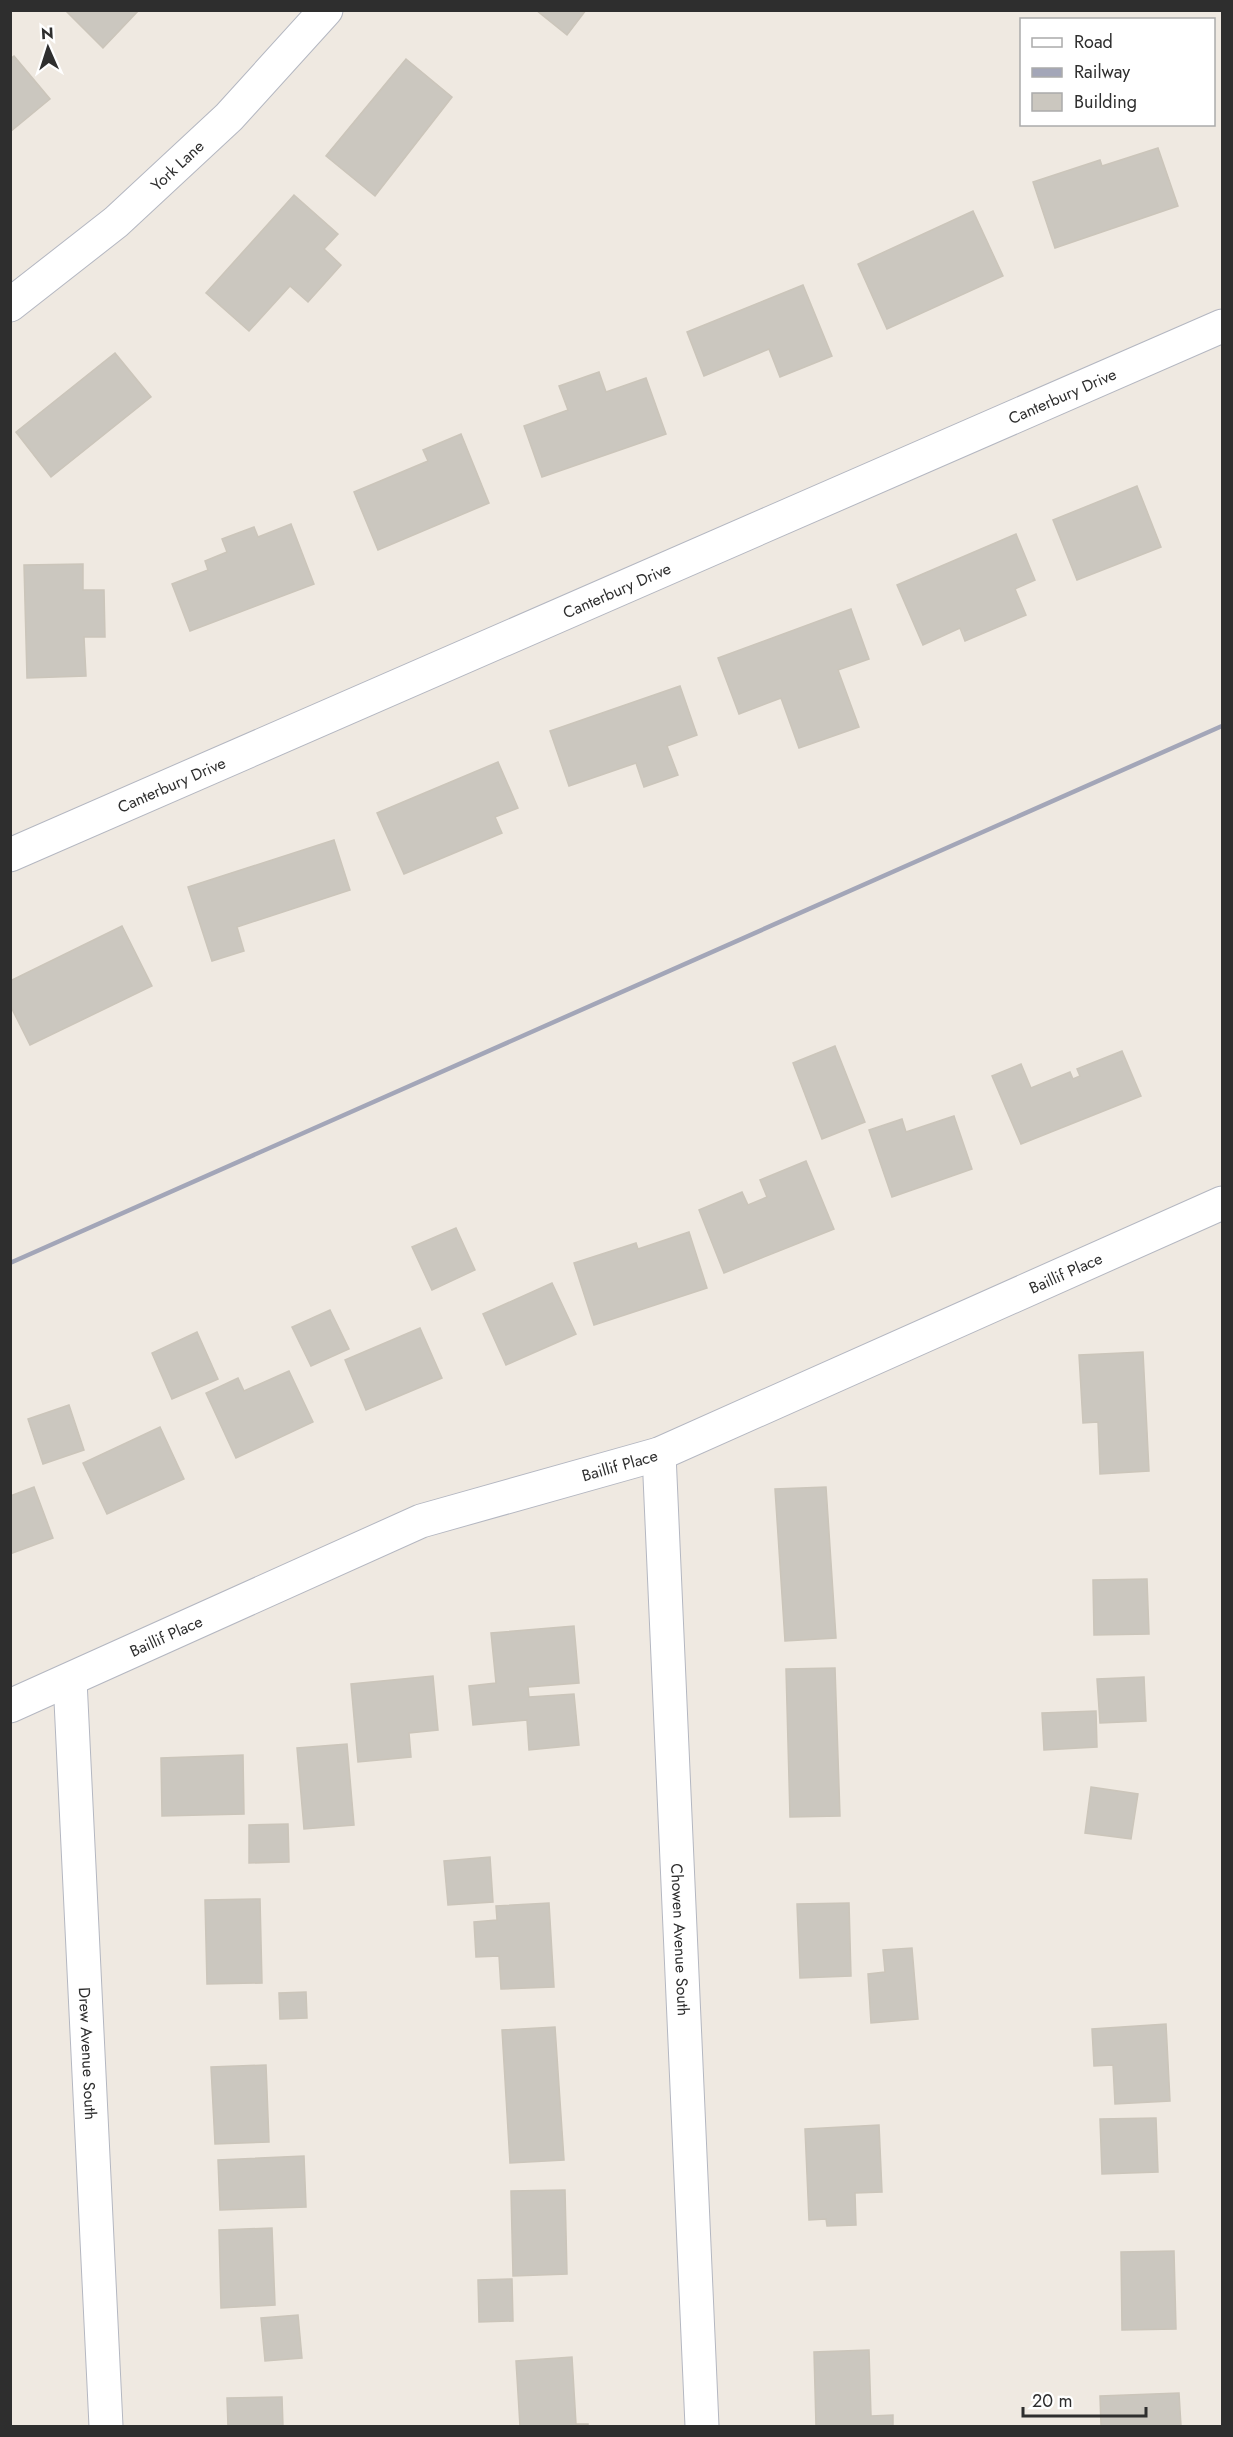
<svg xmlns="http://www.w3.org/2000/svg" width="1233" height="2437" font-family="Jost,sans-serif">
<rect width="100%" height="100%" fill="#efe9e1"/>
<!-- building -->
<g fill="#cbc7bf" stroke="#cbc5ba" stroke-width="1.5">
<polygon points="65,10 139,10 103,48"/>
<polygon points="536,10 586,10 567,35"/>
<polygon points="14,56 50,99 10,132 10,59"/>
<polygon points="406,59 452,97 375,196 326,156"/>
<polygon points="1158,148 1178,206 1055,248 1033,182 1100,160 1102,166"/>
<polygon points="294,195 338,234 324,249 341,265 308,302 290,286 249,331 206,293"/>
<polygon points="973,211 1003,276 887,329 858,264"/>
<polygon points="803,285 832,356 780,377 769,349 704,376 687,332"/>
<polygon points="115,353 151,397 51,477 16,432"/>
<polygon points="599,372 606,392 646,378 666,434 542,477 524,426 568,410 559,386"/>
<polygon points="461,434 489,503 378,550 354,492 428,461 423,450"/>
<polygon points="1137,486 1161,547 1077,580 1053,520"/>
<polygon points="291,524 314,584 190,631 172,584 208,570 205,561 227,552 222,539 254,527 258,537"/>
<polygon points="1016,534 1035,580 1015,589 1026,615 965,641 960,628 923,645 897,585"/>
<polygon points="83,564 83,590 104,590 105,637 84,637 86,676 27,678 24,565"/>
<polygon points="851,609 869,659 838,670 859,727 799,748 781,698 739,714 718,658"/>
<polygon points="680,686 697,735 667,746 678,775 644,787 636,763 569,786 550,731"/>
<polygon points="498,762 518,808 495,817 502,833 404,874 377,813"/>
<polygon points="334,840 350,890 237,927 244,951 212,961 188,887"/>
<polygon points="122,926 152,986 30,1045 10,1005 10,981"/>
<polygon points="835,1046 865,1122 822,1139 793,1063"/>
<polygon points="1122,1051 1141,1096 1021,1144 992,1076 1021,1064 1031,1088 1070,1072 1073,1079 1080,1076 1077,1069"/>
<polygon points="954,1116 972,1169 892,1197 869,1130 902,1119 906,1132"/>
<polygon points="806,1161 834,1229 724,1273 699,1210 742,1192 748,1205 767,1197 760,1180"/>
<polygon points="456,1228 475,1270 432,1290 412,1247"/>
<polygon points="689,1232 707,1288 594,1325 574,1263 636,1243 638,1249"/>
<polygon points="552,1283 576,1334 506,1365 483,1314"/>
<polygon points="330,1310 349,1349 311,1366 292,1327"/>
<polygon points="420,1328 442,1378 366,1410 345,1360"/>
<polygon points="197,1332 218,1379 172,1399 152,1353"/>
<polygon points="1143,1352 1149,1471 1100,1474 1098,1422 1083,1423 1079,1355"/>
<polygon points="289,1371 313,1422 236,1458 206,1393 238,1378 244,1391"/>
<polygon points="69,1405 84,1450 43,1464 28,1419"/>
<polygon points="160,1427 184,1479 107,1514 83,1463"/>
<polygon points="34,1487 53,1538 10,1554 10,1496"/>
<polygon points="826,1487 836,1638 785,1641 775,1489"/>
<polygon points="1147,1579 1149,1634 1094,1635 1093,1580"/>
<polygon points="574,1626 579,1683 528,1687 529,1697 574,1694 579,1745 529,1750 527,1720 473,1725 469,1686 496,1683 491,1633"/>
<polygon points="835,1668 840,1816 790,1817 786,1669"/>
<polygon points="433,1676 438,1730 409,1733 411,1757 358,1762 351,1684"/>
<polygon points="1144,1677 1146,1721 1100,1723 1097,1679"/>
<polygon points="1096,1711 1097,1747 1044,1750 1042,1713"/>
<polygon points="347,1744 354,1825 304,1829 297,1748"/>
<polygon points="243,1755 244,1814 162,1816 161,1758"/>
<polygon points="1091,1787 1138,1794 1131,1839 1085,1833"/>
<polygon points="288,1824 289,1862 249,1863 249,1825"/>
<polygon points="490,1857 493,1902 448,1905 444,1861"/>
<polygon points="260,1899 262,1983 207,1984 205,1900"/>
<polygon points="549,1903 554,1987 501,1989 499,1956 476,1957 474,1922 497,1920 496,1906"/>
<polygon points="849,1903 851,1976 800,1978 797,1904"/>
<polygon points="912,1948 918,2019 871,2023 868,1974 885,1972 883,1950"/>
<polygon points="306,1992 307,2018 280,2019 279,1993"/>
<polygon points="1166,2024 1170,2101 1115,2104 1113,2065 1094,2066 1092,2029"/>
<polygon points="555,2027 564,2160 510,2163 502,2030"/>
<polygon points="266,2065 269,2142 215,2144 211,2067"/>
<polygon points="1156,2118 1158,2172 1102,2174 1100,2119"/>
<polygon points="879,2125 882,2192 855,2193 856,2225 827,2226 826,2219 809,2220 805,2129"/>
<polygon points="304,2156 306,2207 220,2210 218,2160"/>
<polygon points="565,2190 567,2274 513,2276 511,2191"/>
<polygon points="272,2228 275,2305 221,2308 219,2230"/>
<polygon points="1174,2251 1176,2329 1122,2330 1121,2252"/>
<polygon points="512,2279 513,2321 479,2322 478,2280"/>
<polygon points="298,2315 302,2358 265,2361 261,2318"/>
<polygon points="869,2350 871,2416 893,2415 893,2426 816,2426 814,2352"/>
<polygon points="572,2357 576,2424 588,2424 588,2426 520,2426 516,2361"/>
<polygon points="1179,2393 1181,2426 1101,2426 1100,2396"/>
<polygon points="282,2397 283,2426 228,2426 227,2398"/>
</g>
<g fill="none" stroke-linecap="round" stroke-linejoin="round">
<defs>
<g id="street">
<path id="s1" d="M 10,305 L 116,222 L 229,117 L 326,10"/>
<path id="s2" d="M 10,855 L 1222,326"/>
<path id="s3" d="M 659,1454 L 702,2426"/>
<path id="s4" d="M 70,1680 L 106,2426"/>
<path id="s5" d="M 10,1706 L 421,1521 L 659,1454 L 1222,1203"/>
</g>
</defs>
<!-- street casing -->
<use href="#street" stroke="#b4b7c1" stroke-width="35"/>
<!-- street -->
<use href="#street" stroke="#fff" stroke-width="33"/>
<!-- rail -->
<polyline stroke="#a3a6b8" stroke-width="4.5" points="10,1263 1222,726"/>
</g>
<g text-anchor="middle" stroke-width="5" stroke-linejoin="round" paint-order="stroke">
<!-- street labels -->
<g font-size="16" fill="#2e2e2e" stroke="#fff">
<text dy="6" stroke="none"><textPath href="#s1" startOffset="218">York Lane</textPath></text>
<text dy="6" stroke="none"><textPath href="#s2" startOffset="1148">Canterbury Drive</textPath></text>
<text dy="6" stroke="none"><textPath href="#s2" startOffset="662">Canterbury Drive</textPath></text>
<text dy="6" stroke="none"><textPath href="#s2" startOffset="176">Canterbury Drive</textPath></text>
<text dy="6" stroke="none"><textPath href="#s5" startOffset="1143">Baillif Place</textPath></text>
<text dy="6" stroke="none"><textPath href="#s5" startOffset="657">Baillif Place</textPath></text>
<text dy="6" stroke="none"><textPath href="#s5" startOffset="171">Baillif Place</textPath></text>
<text dy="6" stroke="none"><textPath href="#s3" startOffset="486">Chowen Avenue South</textPath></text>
<text dy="6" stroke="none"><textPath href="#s4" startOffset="374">Drew Avenue South</textPath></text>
</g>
</g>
<!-- border -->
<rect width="1233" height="2437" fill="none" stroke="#2e2e2e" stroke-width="24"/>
<!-- legend -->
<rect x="1020" y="18" width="195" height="108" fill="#ffffff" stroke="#ababab" stroke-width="1.5"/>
<rect x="1032" y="38" width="30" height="9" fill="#ffffff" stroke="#ababab" stroke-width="1.5"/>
<text x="1074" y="48" font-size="18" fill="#2e2e2e">Road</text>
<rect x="1032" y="68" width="30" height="9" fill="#a3a6b8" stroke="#ababab" stroke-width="1.5"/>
<text x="1074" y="78" font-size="18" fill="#2e2e2e">Railway</text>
<rect x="1032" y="93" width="30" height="18" fill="#cbc7bf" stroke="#ababab" stroke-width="1.5"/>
<text x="1074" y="108" font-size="18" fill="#2e2e2e">Building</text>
<!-- north arrow -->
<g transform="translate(48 48) rotate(357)" stroke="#ffffff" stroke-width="4.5" paint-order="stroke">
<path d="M0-4.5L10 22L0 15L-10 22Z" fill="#2e2e2e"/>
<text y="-9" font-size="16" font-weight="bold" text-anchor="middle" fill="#2e2e2e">N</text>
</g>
<!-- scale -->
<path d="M1023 2407v9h123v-9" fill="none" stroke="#2e2e2e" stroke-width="3"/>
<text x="1032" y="2407" font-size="18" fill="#2e2e2e" stroke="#ffffff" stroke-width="4.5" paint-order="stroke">20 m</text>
</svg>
